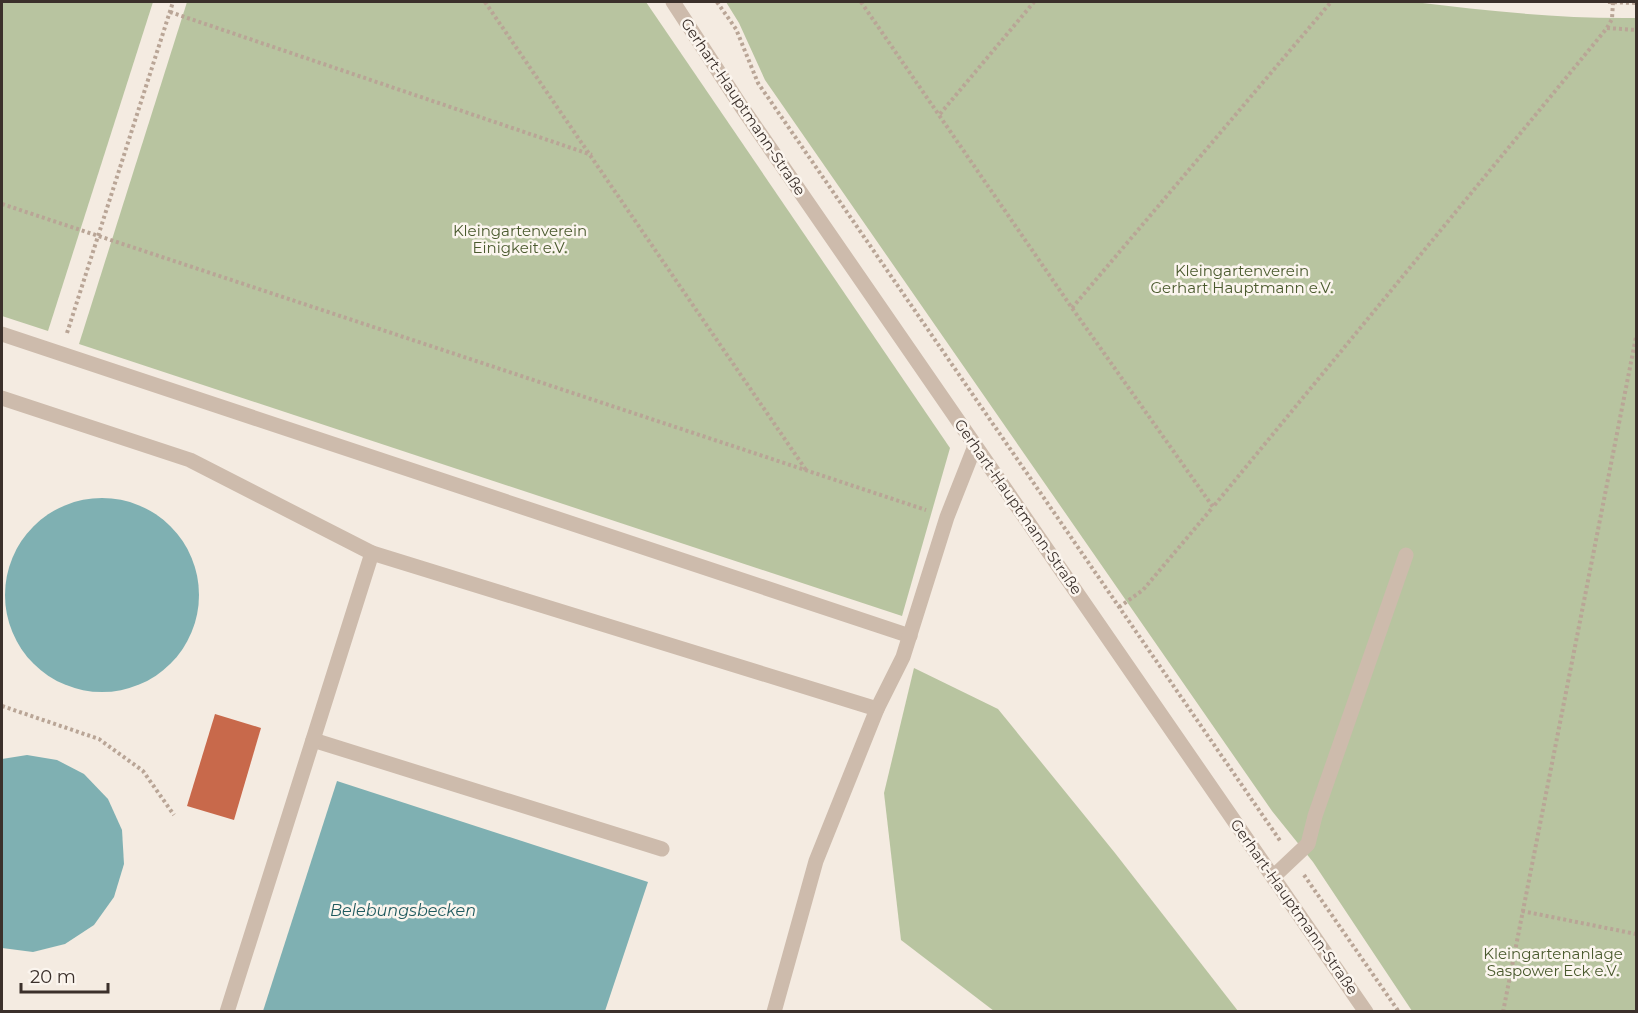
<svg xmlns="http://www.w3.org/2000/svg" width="1638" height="1013" font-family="Montserrat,sans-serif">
<rect width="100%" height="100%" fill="#f4ebe1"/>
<!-- green -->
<g fill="#b8c4a0">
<polygon points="2,2 153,2 48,331 2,316"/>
<polygon points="187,2 646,2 950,448 902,616 79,344"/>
<path d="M 726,2 L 1414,2 C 1488,11 1562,19 1636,18 L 1636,1011 L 1412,1011 L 1313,862 L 1272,811 L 765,80 L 739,23 Z"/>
<polygon points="914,668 998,709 1115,853 1238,1011 994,1011 901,940 884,793"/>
</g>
<!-- water -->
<g fill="#7fb0b2">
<circle cx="102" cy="595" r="97"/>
<polygon points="27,755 57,760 84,774 108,799 122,830 124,864 114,897 94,925 65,944 33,952 2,948 2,759"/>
<polygon points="337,781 648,882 605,1011 263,1011"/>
</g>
<!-- building -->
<polygon fill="#c8694b" points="215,714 261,728 234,820 187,806"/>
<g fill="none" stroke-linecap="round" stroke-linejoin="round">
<!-- path -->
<g stroke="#b9a596" stroke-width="4" stroke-dasharray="3 3" stroke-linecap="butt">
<polyline points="485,2 806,470"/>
<polyline points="717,2 736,29 758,83 1281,842"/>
<polyline points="861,2 1072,308 1213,507 1607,28 1612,19 1613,2"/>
<polyline points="1608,2 1636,3"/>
<polyline points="170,12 592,155"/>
<polyline points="1607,28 1636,30"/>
<polyline points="940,114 1034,2"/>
<polyline points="2,204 926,510"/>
<polyline points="1072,308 1331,2"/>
<polyline points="67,333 173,2"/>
<polyline points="1119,607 1143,590 1213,507"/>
<polyline points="2,706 99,739 143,771 174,815"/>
<polyline points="1304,875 1399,1012"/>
<polyline points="1522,911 1636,934"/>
<polyline points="1503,1012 1636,337"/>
</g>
<!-- service -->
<g stroke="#cdbbac" stroke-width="15">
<polyline points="2,334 910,636"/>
<polyline points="2,398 190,460 372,553"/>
<polyline points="313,740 662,849"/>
<polyline points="1273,877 1308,844 1315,816 1406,555"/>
<polyline points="227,1012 372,553 877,709"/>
<polyline points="774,1012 816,861 877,709 903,657 947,517 975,446"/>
</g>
<!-- tertiary -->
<polyline stroke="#cdbbac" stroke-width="15" points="673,2 741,106 1366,1012"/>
</g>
<g text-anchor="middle" stroke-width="5" stroke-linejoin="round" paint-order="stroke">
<!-- street labels -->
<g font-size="15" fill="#3b302b" stroke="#fbf5ee">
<text transform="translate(743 107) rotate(56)" y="5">Gerhart-Hauptmann-Straße</text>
<text transform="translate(1018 507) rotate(55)" y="5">Gerhart-Hauptmann-Straße</text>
<text transform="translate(1294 907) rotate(55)" y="5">Gerhart-Hauptmann-Straße</text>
</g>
<!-- park labels -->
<g font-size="15" fill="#4a5a2e" stroke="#fbf5ee">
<text x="520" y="236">Kleingartenverein<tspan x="520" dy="17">Einigkeit e.V.</tspan></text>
<text x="1242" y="276">Kleingartenverein<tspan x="1242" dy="17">Gerhart Hauptmann e.V.</tspan></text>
<text x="1553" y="959">Kleingartenanlage<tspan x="1553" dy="17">Saspower Eck e.V.</tspan></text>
</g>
<!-- water labels -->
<g font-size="16" font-style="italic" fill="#1f5a5e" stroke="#fbf5ee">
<text x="403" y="916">Belebungsbecken</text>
</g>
</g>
<!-- border -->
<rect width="1638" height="1013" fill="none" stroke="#3b302b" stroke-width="6"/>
<!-- scale -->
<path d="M21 983v9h87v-9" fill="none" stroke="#3b302b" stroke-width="3"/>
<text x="30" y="983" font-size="18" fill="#3b302b" stroke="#fbf5ee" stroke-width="4.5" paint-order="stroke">20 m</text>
</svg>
